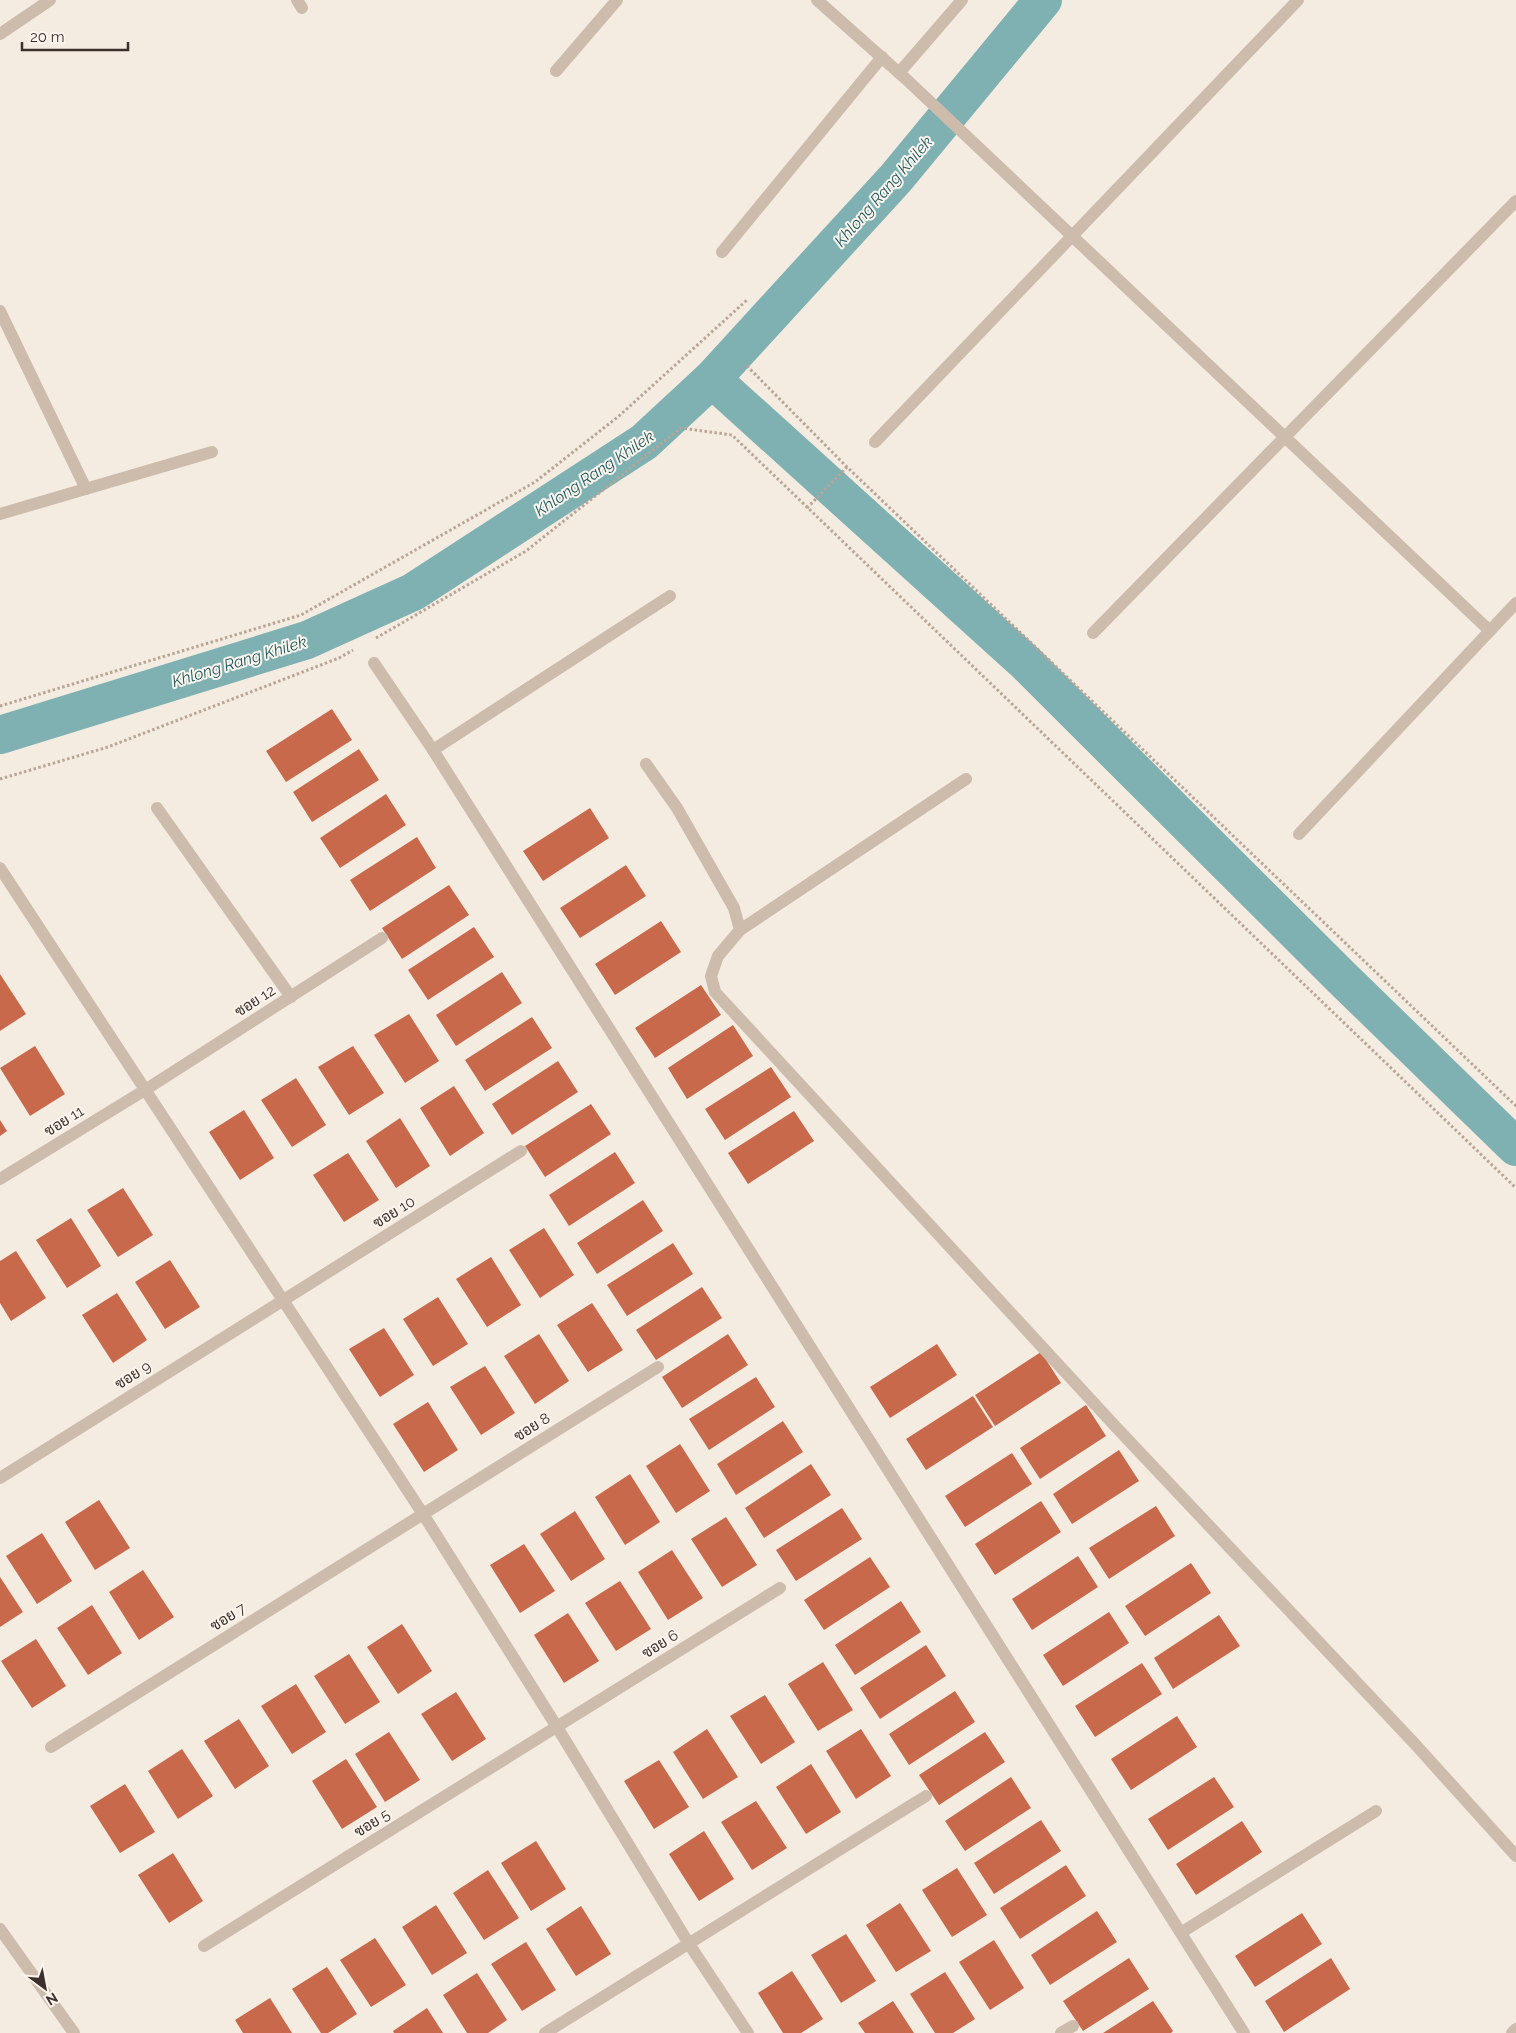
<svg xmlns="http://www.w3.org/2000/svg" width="1516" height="2033" font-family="Raleway,Sarabun,sans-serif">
<rect width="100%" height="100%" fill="#f4ebe1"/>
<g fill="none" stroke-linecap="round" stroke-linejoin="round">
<!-- canal -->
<g stroke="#7fb0b2" stroke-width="38">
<polyline points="712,379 1026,663 1342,978 1516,1147"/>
<polyline points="0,735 307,640 413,592 644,442 712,379 896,178 1043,0"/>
</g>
</g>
<!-- building -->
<g fill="#c8694b">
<polygon points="332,709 352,740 286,782 266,751"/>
<polygon points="359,749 379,780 312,822 293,792"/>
<polygon points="386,794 406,825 340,868 320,838"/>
<polygon points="590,808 609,838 543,881 523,851"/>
<polygon points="417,837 436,868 370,911 350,880"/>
<polygon points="626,865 646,896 580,938 560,908"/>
<polygon points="449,885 469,915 402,959 382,928"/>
<polygon points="661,921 681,952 615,995 595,964"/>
<polygon points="474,927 494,957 428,1000 408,970"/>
<polygon points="502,972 522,1003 456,1046 436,1015"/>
<polygon points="0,974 26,1014 0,1031"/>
<polygon points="701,985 721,1015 655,1058 635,1028"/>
<polygon points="409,1014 439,1061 405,1083 374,1035"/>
<polygon points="532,1017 552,1048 485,1091 465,1060"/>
<polygon points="733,1025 753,1056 687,1099 668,1068"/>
<polygon points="35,1046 65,1094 30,1116 0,1068"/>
<polygon points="353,1046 384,1093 349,1115 318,1067"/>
<polygon points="558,1061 578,1092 512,1135 492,1104"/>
<polygon points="771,1067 791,1097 725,1140 705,1109"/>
<polygon points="296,1078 326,1125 292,1147 261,1100"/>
<polygon points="454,1086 484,1133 450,1156 420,1108"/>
<polygon points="591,1104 611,1134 545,1177 525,1146"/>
<polygon points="244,1110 274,1158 240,1180 209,1132"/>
<polygon points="794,1111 814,1141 748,1184 728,1153"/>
<polygon points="400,1118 430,1166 396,1188 366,1141"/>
<polygon points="0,1120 7,1131 0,1136"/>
<polygon points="615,1152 635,1183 569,1226 549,1195"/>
<polygon points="348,1153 379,1200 344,1222 313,1175"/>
<polygon points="123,1188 153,1235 118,1257 87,1210"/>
<polygon points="643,1200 663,1231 597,1274 577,1243"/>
<polygon points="71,1218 101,1266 67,1288 36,1240"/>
<polygon points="544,1228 574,1275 540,1298 509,1250"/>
<polygon points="673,1243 693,1274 627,1316 607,1285"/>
<polygon points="16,1251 46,1298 11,1321 0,1303 0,1261"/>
<polygon points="491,1257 521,1305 487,1327 456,1279"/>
<polygon points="170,1260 200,1307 165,1329 135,1282"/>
<polygon points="702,1287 722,1318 656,1360 636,1330"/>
<polygon points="117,1293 147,1340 113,1363 82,1315"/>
<polygon points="438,1297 468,1344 433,1366 403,1319"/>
<polygon points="592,1303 623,1350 588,1372 557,1325"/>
<polygon points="384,1328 414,1375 380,1397 349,1349"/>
<polygon points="539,1334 569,1381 535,1404 504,1356"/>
<polygon points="728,1334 748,1365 682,1408 662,1377"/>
<polygon points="937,1344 957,1375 890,1418 870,1387"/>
<polygon points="1041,1352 1061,1383 995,1426 975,1395"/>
<polygon points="485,1366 515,1413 481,1435 450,1387"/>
<polygon points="756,1377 775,1407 709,1450 689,1419"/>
<polygon points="973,1396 993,1427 926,1470 906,1439"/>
<polygon points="428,1402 458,1450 424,1472 393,1424"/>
<polygon points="1086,1405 1106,1436 1040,1479 1020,1448"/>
<polygon points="783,1421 803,1452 736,1495 717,1464"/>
<polygon points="680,1444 710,1491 676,1513 646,1466"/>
<polygon points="1119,1450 1139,1481 1072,1524 1053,1494"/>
<polygon points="1012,1453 1032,1484 965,1527 945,1496"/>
<polygon points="811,1464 831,1495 764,1538 745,1508"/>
<polygon points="630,1474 660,1522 625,1545 595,1497"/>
<polygon points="99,1500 130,1548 95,1570 65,1522"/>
<polygon points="1041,1501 1061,1532 995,1575 975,1544"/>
<polygon points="1156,1506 1175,1536 1109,1579 1089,1548"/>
<polygon points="842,1508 862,1539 796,1581 776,1550"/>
<polygon points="575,1511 605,1559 571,1581 540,1534"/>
<polygon points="726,1517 757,1565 722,1587 691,1539"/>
<polygon points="42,1533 72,1581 37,1604 6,1556"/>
<polygon points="524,1544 555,1591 520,1613 490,1565"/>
<polygon points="672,1550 703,1598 668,1620 638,1572"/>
<polygon points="1078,1556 1098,1587 1032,1630 1012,1599"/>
<polygon points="870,1557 890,1587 824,1630 804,1600"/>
<polygon points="1191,1563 1211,1593 1145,1636 1125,1606"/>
<polygon points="143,1570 174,1617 139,1640 109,1592"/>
<polygon points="0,1577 23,1612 0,1627"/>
<polygon points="620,1581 651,1629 616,1651 585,1603"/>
<polygon points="901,1601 921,1632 855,1675 835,1645"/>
<polygon points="92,1605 122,1653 88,1675 57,1628"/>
<polygon points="1109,1612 1129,1643 1063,1686 1043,1655"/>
<polygon points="568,1613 599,1661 564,1683 534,1635"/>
<polygon points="1219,1615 1240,1646 1173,1689 1154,1658"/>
<polygon points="402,1624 432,1671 398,1694 367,1647"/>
<polygon points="36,1639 66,1686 32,1708 1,1661"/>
<polygon points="926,1645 946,1676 880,1719 860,1688"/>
<polygon points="349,1654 380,1702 345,1724 314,1676"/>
<polygon points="823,1662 853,1710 818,1731 788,1684"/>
<polygon points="1142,1663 1162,1694 1095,1737 1075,1706"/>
<polygon points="296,1684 326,1732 292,1754 261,1706"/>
<polygon points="955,1691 975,1722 909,1765 889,1734"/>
<polygon points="456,1692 486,1739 452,1761 421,1714"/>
<polygon points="765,1695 795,1742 761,1764 730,1716"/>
<polygon points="1177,1716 1197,1747 1131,1790 1111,1759"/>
<polygon points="239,1719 269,1766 235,1789 204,1741"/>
<polygon points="707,1729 738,1777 703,1799 673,1752"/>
<polygon points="861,1729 891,1776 856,1799 826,1751"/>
<polygon points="389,1732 420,1780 385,1802 355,1754"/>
<polygon points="985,1732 1005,1762 939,1805 919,1775"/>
<polygon points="182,1749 213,1796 178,1819 148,1771"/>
<polygon points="346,1759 377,1807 342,1829 312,1781"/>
<polygon points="659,1760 689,1807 654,1829 624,1781"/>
<polygon points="811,1764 841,1812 806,1834 776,1787"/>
<polygon points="1011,1777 1031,1808 965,1851 945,1821"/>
<polygon points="1214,1777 1234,1807 1168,1850 1148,1819"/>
<polygon points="125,1784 155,1832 120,1853 90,1806"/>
<polygon points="756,1801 787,1848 752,1870 721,1822"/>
<polygon points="1041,1820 1061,1851 994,1894 974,1863"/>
<polygon points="1242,1821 1262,1852 1196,1895 1176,1864"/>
<polygon points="704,1831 734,1879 699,1901 669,1854"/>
<polygon points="536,1841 566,1889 531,1911 501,1863"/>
<polygon points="173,1853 203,1901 169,1923 138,1875"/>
<polygon points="1066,1865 1086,1896 1020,1939 1000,1908"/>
<polygon points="957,1868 987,1915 952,1937 922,1890"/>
<polygon points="488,1870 519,1918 484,1940 453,1893"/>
<polygon points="900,1903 931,1951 896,1972 866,1925"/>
<polygon points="436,1905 467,1953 432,1975 402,1927"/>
<polygon points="581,1906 611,1954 576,1976 546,1929"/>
<polygon points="1097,1911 1117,1942 1050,1985 1031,1955"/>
<polygon points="1302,1913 1322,1944 1255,1987 1235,1956"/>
<polygon points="846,1934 876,1981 841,2003 811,1955"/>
<polygon points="375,1938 406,1985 371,2007 340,1960"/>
<polygon points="994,1940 1024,1988 990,2010 959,1962"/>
<polygon points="526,1942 556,1990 522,2011 491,1964"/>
<polygon points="1129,1958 1149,1989 1083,2031 1063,2001"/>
<polygon points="1331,1958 1350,1989 1284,2032 1265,2001"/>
<polygon points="327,1967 357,2014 328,2033 321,2033 292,1989"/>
<polygon points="792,1971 823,2019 801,2033 783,2033 758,1993"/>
<polygon points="945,1972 975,2019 953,2033 935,2033 910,1994"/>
<polygon points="477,1973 507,2020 488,2033 467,2033 443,1995"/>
<polygon points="270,1998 292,2033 243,2033 235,2020"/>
<polygon points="893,2001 914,2033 865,2033 858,2023"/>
<polygon points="1153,2001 1173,2031 1171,2033 1103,2033"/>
<polygon points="427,2008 443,2033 394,2033 393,2031"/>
</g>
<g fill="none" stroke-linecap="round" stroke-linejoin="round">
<!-- path -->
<g stroke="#b9a596" stroke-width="3" stroke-dasharray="2.5 2.5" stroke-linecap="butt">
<polyline points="747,366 847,467 1516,1106"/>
<polyline points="807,508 847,467"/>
<polyline points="376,638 526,551 681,428 732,435 1516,1188"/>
<polyline points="0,706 301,615 535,482 619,416 747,300"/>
<polyline points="0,779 108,747 339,658 353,650"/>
</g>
<!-- street -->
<g stroke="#cdbbac" stroke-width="12">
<polyline points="297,0 302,8"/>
<polyline points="817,0 906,79 1490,631"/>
<polyline points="0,34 50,0"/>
<polyline points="556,71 617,0"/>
<polyline points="899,73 962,0"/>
<polyline points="722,252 882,57"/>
<polyline points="0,311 86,489"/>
<polyline points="875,442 1298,0"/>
<polyline points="0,514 212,452"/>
<polyline points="1093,633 1516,201"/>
<polyline points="374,663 433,750 1244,2033"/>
<polyline points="433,750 670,596"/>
<polyline points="646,764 677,808 734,908 740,930 718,956 711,976 715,992 1115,1426 1414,1743 1516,1856"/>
<polyline points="157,808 291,997"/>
<polyline points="1299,834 1516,603"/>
<polyline points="0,868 423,1514 557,1727 689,1944 748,2033"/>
<polyline points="740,930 966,779"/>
<polyline points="0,1179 145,1090 382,938"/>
<polyline points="0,1478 521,1151"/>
<polyline points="51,1747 658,1367"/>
<polyline points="0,1929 74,2033"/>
<polyline points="1182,1932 1376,1811"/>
<polyline points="204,1946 780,1588"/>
<polyline points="545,2033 926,1796"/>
<polyline points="1061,2033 1073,2026"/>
<polyline points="1512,2033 1516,2029"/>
</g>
</g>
<g text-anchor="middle" stroke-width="4" stroke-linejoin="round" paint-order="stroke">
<!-- street labels -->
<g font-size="15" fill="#3b302b" stroke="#fbf5ee">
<text transform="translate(255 1001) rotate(-33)" y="5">ซอย 12</text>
<text transform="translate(64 1121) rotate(-32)" y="5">ซอย 11</text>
<text transform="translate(394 1212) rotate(-32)" y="5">ซอย 10</text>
<text transform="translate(133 1375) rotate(-32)" y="5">ซอย 9</text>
<text transform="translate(532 1427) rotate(-32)" y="5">ซอย 8</text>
<text transform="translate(228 1617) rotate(-32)" y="5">ซอย 7</text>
<text transform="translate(660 1644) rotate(-32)" y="5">ซอย 6</text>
<text transform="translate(372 1823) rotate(-32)" y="5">ซอย 5</text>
</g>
<!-- water labels -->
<g font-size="16" font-style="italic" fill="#1f5a5e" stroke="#fbf5ee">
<text transform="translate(883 191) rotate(-49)" y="6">Khlong Rang Khilek</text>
<text transform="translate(594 473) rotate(-34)" y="6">Khlong Rang Khilek</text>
<text transform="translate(239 661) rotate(-17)" y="6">Khlong Rang Khilek</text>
</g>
</g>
<!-- north arrow -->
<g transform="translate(45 1988) rotate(148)" stroke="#fbf5ee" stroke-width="4" paint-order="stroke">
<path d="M0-4L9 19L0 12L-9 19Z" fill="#3b302b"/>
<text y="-8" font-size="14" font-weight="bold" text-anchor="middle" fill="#3b302b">N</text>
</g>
<!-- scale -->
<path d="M22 42v8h106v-8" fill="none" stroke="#3b302b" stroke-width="2.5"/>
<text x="30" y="42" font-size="15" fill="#3b302b" stroke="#fbf5ee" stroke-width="4" paint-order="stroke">20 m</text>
</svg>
